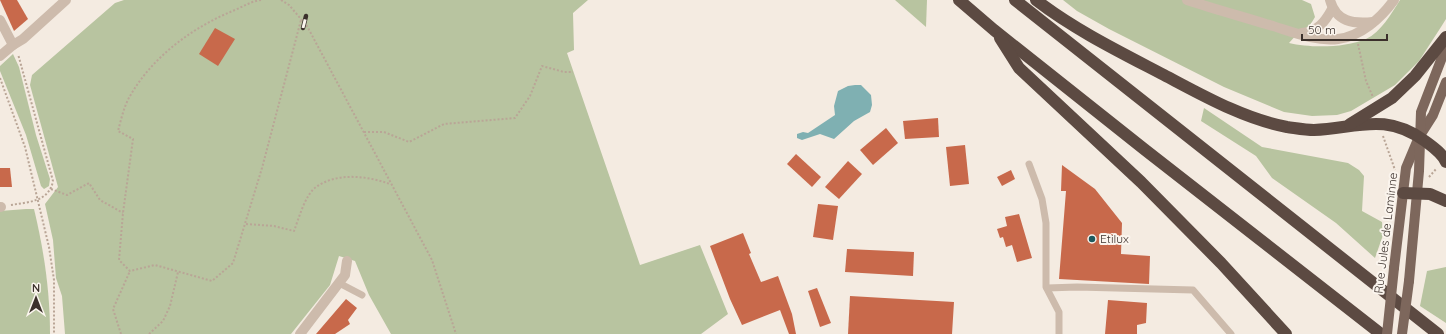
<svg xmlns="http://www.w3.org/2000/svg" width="1446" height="334" font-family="Quicksand,sans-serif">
<rect width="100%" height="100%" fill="#f4ebe1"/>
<!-- green -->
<g fill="#b8c4a0">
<polygon points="124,0 588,0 573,13 574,50 567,53 640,265 700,245 728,314 701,334 391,334 369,295 355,261 339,256 330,285 291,334 65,334 62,296 56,278 53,240 45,204 58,187 30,85 32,75 115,3"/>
<polygon points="895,0 927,0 926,27"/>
<path d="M 1063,0 L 1302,0 L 1311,4 L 1315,17 L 1306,32 L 1298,33 L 1289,43 C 1310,48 1345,48 1366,39 C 1381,32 1391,14 1400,0 L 1446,0 L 1446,19 L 1441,27 L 1419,61 L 1395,85 L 1351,111 L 1337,115 L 1312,116 L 1284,112 L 1224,87 L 1109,29 L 1077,11 Z"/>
<polygon points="13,54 19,67 36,135 50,179 49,186 44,189 41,186 26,135 0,71 0,66"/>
<polygon points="1204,108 1262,147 1348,163 1359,170 1364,176 1362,211 1382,222 1383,235 1375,258 1336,223 1272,178 1256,156 1201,121"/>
<path d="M 26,209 L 34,209 C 44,251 50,291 50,334 L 0,334 L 0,211 Z"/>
<polygon points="1446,267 1446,323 1420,306 1427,271"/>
</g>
<!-- water -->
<polygon fill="#7fb0b2" points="855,85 861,85 871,95 872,105 870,112 854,121 834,139 820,134 802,140 797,138 797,134 803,132 808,133 835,115 834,106 838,91 848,86"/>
<!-- building -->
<g fill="#c8694b">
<polygon points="0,0 17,0 28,19 14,31"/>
<polygon points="215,28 235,39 218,66 199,54"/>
<polygon points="938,118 939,137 905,139 903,121"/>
<polygon points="886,128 898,143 873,165 860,150"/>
<polygon points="965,145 969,184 950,186 946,147"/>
<polygon points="796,154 821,177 812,187 787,164"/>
<polygon points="848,161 862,174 839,199 825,187"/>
<polygon points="1062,165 1095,189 1122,223 1121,254 1150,256 1149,284 1059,279 1066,191 1061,191"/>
<polygon points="0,168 10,168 12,187 0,187"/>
<polygon points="1011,170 1015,179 1002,186 997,177"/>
<polygon points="818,204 838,206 833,240 813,237"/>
<polygon points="1019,214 1032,258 1017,262 1012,245 1006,247 1003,237 1000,238 997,229 1007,226 1005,217"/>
<polygon points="743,233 751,253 749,254 761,282 778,276 792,314 796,334 789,334 780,310 742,325 730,299 710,246"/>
<polygon points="847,249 914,252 913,276 845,272"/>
<polygon points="817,288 831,323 820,327 808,291"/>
<polygon points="850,296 954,302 952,334 848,334"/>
<polygon points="346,299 357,308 348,320 350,324 335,334 316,334"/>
<polygon points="1108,300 1147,303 1146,323 1137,325 1137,334 1105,334"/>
</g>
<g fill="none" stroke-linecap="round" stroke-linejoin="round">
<!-- path -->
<g stroke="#b9a596" stroke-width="2" stroke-dasharray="2 2" stroke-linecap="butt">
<path d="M 261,0 C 252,1 244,6 235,10 C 193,27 153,56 130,96 C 124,106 121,120 118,131 L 133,139 L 123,213 L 119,260 L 130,271 L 155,265 L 212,281 L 233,263 L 262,168 L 301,20"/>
<polyline points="281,0 289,5 307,26 432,260 456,334"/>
<polyline points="1358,44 1366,81 1373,97"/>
<polyline points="0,78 25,147 49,247 54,280 54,334"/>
<polyline points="364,132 384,132 409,142 444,124 515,118 530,96 542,66 564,72 573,72"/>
<polyline points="1383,136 1395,170"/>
<polyline points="1429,177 1437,168"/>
<polyline points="51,189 67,195 89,183 100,200 123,213"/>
<path d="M 11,205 C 28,202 49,202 53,181 L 18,54"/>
<path d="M 246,224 L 274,226 L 294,231 C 299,218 305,195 316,187 C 337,172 368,176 390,184"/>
<polyline points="121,334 113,309 130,271"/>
<polyline points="149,334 163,321 170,306 178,272"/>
</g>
<!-- lane -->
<g stroke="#cdbbac" stroke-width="7">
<polyline points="1029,164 1042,199 1046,223 1046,287 1059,312 1059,334"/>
<polyline points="339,283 362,295"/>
<polyline points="1047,288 1077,287 1193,290 1231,334"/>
</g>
<!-- street -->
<g stroke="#cdbbac" stroke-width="10">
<path d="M 1187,0 C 1214,9 1240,16 1266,24 C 1288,30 1314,42 1338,39 C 1361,36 1381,18 1394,0"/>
<path d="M 1330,0 C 1336,22 1353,24 1373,22"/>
<polyline points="0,20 13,45"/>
<path d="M 1302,33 C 1318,31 1325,22 1332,9"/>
<polyline points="0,56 13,45 23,39 66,0"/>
<polyline points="0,207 1,207"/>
<polyline points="300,334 345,275 347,261"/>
</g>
<!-- primary -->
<g stroke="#7d675c" stroke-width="10">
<polyline points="1394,268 1406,168 1419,137 1433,115 1446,82"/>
<polyline points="1409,281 1419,171 1421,112 1446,47"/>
</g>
<!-- highway -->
<g stroke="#5c4a42" stroke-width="12">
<polyline points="959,0 994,30 1144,149 1381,334"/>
<polyline points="1015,0 1438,334"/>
<path d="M 1036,0 C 1075,30 1120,52 1164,75 C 1202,95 1244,119 1287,127 C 1295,128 1305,130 1314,130 C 1357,128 1385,112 1425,141 C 1433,147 1442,153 1446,162"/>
<polyline points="1000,38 1019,68 1141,182 1221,263 1286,334"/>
<polyline points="1350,124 1392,98 1415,76 1446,37"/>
<polyline points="1403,193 1430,194 1446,201"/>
</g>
<defs>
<polyline id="rail" points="303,28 306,16"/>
</defs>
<!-- rail casing -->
<use href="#rail" stroke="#3b302b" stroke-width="4.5"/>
<!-- rail -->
<use href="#rail" stroke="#fbf5ee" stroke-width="3" stroke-dasharray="9" stroke-linecap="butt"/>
<!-- primary-bridge -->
<g stroke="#7d675c" stroke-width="10">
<polyline points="1387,334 1394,268"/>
<polyline points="1402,334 1409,281"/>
</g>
</g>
<!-- markers -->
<circle fill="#1f5a5e" stroke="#fbf5ee" stroke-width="1.5" cx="1092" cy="239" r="4"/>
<g text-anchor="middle" stroke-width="4" stroke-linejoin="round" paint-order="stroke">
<!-- street labels -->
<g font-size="12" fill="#3b302b" stroke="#fbf5ee">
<text transform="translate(1386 233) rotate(-83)" y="4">Rue Jules de Laminne</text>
</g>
<!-- poi labels -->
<g font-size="12" fill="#3b302b" stroke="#fbf5ee" text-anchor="start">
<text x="1100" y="243">Etilux</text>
</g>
</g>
<!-- north arrow -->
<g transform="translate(36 298)" stroke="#fbf5ee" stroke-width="3" paint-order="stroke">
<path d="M0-3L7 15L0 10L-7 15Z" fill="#3b302b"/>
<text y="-6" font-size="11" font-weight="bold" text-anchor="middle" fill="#3b302b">N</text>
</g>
<!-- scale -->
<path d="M1302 34v6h85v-6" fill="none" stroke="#3b302b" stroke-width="2"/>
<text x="1308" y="34" font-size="12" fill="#3b302b" stroke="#fbf5ee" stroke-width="3" paint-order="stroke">50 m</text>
</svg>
